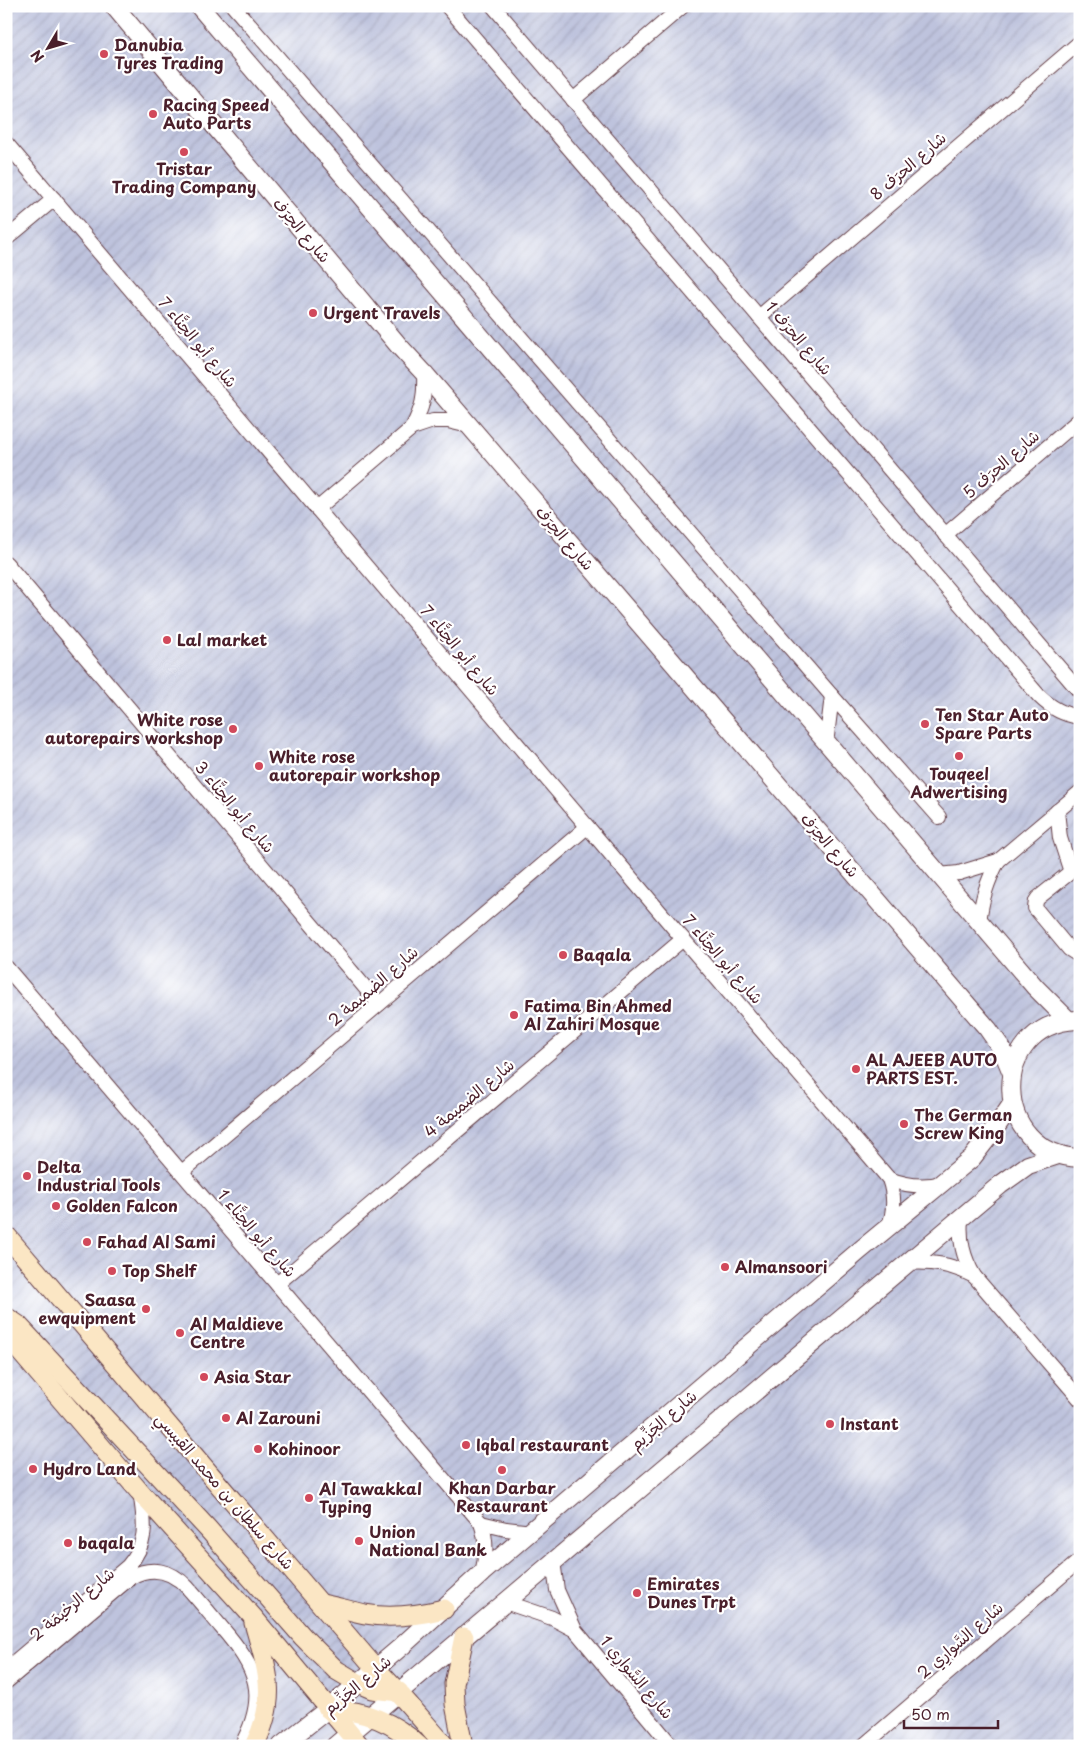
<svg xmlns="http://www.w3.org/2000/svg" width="1086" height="1752" font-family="'Playpen Sans','Playpen Sans Arabic',sans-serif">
<defs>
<pattern id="industrial-furrows" width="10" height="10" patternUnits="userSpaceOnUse" patternTransform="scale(1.25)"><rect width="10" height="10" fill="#bec3dd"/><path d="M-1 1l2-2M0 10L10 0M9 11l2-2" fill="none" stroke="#a5a7be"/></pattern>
</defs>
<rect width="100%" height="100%" fill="#fff"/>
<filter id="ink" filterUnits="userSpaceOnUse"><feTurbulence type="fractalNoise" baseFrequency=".02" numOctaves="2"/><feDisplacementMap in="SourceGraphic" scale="10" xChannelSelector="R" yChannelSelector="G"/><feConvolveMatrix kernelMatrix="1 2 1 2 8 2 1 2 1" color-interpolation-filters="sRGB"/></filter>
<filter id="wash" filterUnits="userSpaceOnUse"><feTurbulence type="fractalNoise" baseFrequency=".0096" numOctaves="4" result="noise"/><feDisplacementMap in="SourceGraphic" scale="20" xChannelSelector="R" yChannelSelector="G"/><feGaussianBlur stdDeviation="1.12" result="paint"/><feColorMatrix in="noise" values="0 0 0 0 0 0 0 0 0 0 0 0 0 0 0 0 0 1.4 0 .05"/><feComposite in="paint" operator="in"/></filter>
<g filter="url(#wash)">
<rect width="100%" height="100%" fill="#f7e9d6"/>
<!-- industrial -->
<rect fill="url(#industrial-furrows)" x="6" y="6" width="1074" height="1740"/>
</g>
<g filter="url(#ink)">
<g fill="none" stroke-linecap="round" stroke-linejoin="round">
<defs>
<g id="minor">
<polyline points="233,6 832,696 939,817"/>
<path d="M 447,6 L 1039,696 C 1051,708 1063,715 1080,717"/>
<polyline points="493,6 1080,692"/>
<polyline points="573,100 683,6"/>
<path d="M 6,143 L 683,939 L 889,1179 C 895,1196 895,1211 888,1228"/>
<polyline points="6,239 54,199"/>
<polyline points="759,317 1080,42"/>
<path d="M 412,428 C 423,407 425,397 424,373"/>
<polyline points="317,509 412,428 433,421 448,421 469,426"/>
<polyline points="945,535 1080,419"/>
<polyline points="6,563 379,1004"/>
<polyline points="826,744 832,696"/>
<polyline points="1057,811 1060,838 1070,869 1068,874 1038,898 1036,901 1035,908 1069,949 1080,956"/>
<polyline points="939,875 959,873 998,861 1080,792"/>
<path d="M 979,922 C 982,898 987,882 998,861"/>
<path d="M 6,967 L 481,1523 C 487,1540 487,1555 482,1573"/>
<polyline points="182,1172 587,827"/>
<path d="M 889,1179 C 907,1186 923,1188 942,1183"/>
<path d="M 961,1218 C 959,1240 963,1257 974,1276 L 1080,1399"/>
<path d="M 909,1263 C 933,1261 953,1265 974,1276"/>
<polyline points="277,1284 683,939"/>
<polyline points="481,1523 506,1529 532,1532"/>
<polyline points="553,1561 557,1590 575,1630 672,1746"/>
<polyline points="505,1602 552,1618 575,1630"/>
<path d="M 6,1669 L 128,1566 C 150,1541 144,1521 140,1491"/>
<path d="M 6,1682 L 131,1577 C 151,1566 171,1570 187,1587 C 199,1600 210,1614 222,1628 C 257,1669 269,1695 241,1746"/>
<polyline points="863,1746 1080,1560"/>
</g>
<g id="tertiary">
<polyline points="114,6 399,346 424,373 988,1029 1002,1049 1012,1073"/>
<polyline points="199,6 1035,987 1068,1020"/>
<path d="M 1076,1020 C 988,1025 990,1154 1080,1158"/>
<polyline points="281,1746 328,1709 402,1646 482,1573 858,1252 972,1158 994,1130 1012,1104"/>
<polyline points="335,1746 1000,1185 1028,1165 1058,1155"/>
</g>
<g id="secondary">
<path d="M 6,1235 L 376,1669 C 400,1693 422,1720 445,1746"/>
<polyline points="6,1317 18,1325 208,1529 303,1637 336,1670 358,1683 372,1689 399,1692"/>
<polyline points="6,1335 139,1491 253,1617 360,1746"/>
<path d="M 322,1604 C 337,1607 351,1611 365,1614 C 391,1619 419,1615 444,1609"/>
<path d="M 328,1709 C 362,1710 394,1722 419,1746"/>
<path d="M 254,1746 C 278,1698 268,1672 254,1623"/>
<polyline points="463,1746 455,1704 454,1684 464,1637"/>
</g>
</defs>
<!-- minor casing -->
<use href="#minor" stroke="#643d45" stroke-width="16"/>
<!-- tertiary casing -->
<use href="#tertiary" stroke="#643d45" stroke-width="20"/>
<!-- secondary casing -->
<use href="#secondary" stroke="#643d45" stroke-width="21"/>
<!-- minor -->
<use href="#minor" stroke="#fff" stroke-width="14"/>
<!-- tertiary -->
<use href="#tertiary" stroke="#fff" stroke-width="18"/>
<!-- secondary -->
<use href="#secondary" stroke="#fbe6c4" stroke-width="19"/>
</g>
</g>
<!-- markers -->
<g fill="#d1495b" stroke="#fff" stroke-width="2">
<circle cx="104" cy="54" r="5"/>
<circle cx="153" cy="114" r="5"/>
<circle cx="184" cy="152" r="5"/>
<circle cx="313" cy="313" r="5"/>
<circle cx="167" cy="640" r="5"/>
<circle cx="925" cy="724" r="5"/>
<circle cx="233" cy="729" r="5"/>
<circle cx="959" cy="756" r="5"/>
<circle cx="259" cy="766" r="5"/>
<circle cx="563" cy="955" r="5"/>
<circle cx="514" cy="1015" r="5"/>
<circle cx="856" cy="1069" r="5"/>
<circle cx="904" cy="1124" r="5"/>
<circle cx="27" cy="1176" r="5"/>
<circle cx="56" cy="1206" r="5"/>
<circle cx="87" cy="1242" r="5"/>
<circle cx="725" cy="1267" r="5"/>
<circle cx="112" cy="1271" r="5"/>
<circle cx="146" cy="1309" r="5"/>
<circle cx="180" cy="1333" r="5"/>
<circle cx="204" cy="1377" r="5"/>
<circle cx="226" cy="1418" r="5"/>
<circle cx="830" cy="1424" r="5"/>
<circle cx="466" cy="1445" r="5"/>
<circle cx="258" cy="1449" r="5"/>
<circle cx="33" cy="1469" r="5"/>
<circle cx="502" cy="1470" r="5"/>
<circle cx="309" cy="1498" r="5"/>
<circle cx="359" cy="1541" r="5"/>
<circle cx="68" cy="1543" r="5"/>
<circle cx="637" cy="1593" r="5"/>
</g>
<g text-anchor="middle" stroke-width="4.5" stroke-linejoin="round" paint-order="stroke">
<!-- poi labels -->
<g font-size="16" font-weight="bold" fill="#4a1f2b" stroke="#fff" text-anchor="start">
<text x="114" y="51">Danubia<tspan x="114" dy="18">Tyres Trading</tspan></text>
<text x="163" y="111">Racing Speed<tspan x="163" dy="18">Auto Parts</tspan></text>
<text x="184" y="175" text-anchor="middle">Tristar<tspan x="184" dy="18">Trading Company</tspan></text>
<text x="323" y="319">Urgent Travels</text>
<text x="177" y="646">Lal market</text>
<text x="935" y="721">Ten Star Auto<tspan x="935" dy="18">Spare Parts</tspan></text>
<text x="223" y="726" text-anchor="end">White rose<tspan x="223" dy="18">autorepairs workshop</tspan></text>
<text x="269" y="763">White rose<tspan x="269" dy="18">autorepair workshop</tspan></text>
<text x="959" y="780" text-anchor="middle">Touqeel<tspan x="959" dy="18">Adwertising</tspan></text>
<text x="573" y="961">Baqala</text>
<text x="524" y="1012">Fatima Bin Ahmed<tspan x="524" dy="18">Al Zahiri Mosque</tspan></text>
<text x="866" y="1066">AL AJEEB AUTO<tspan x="866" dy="18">PARTS EST.</tspan></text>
<text x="914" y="1121">The German<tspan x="914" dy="18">Screw King</tspan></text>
<text x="37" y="1173">Delta<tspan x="37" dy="18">Industrial Tools</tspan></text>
<text x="66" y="1212">Golden Falcon</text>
<text x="97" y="1248">Fahad Al Sami</text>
<text x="735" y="1273">Almansoori</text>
<text x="122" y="1277">Top Shelf</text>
<text x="136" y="1306" text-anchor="end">Saasa<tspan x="136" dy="18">ewquipment</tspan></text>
<text x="190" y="1330">Al Maldieve<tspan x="190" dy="18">Centre</tspan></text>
<text x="214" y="1383">Asia Star</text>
<text x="236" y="1424">Al Zarouni</text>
<text x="840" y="1430">Instant</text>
<text x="476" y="1451">Iqbal restaurant</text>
<text x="268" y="1455">Kohinoor</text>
<text x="43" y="1475">Hydro Land</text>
<text x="502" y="1494" text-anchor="middle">Khan Darbar<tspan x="502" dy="18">Restaurant</tspan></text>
<text x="319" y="1495">Al Tawakkal<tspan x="319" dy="18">Typing</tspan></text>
<text x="369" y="1538">Union<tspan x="369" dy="18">National Bank</tspan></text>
<text x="78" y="1549">baqala</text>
<text x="647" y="1590">Emirates<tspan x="647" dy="18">Dunes Trpt</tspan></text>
</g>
<!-- street labels -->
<g font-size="16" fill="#4a1f2b" stroke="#fff">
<text transform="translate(908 166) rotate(-41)" y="6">شارع الحرَف 8</text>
<text transform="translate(302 230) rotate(50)" y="6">شارع الحِرَف</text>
<text transform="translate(799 338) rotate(49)" y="6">شارع الحرَف 1</text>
<text transform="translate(198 342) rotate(50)" y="6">شارع أبو الحِنَّاء 7</text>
<text transform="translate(1001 464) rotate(-41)" y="6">شارع الحرَف 5</text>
<text transform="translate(565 538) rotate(49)" y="6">شارع الحِرَف</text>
<text transform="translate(460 650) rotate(50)" y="6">شارع أبو الحِنَّاء 7</text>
<text transform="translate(235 807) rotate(50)" y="6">شارع أبو الحِنَّاء 3</text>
<text transform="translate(830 845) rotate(49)" y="6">شارع الحِرَف</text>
<text transform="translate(723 959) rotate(49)" y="6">شارع أبو الحِنَّاء 7</text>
<text transform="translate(373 986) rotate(-41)" y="6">شارع الضميمة 2</text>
<text transform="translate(469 1098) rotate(-40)" y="6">شارع الضميمة 4</text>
<text transform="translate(257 1233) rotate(49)" y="6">شارع أبو الحِنَّاء 1</text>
<text transform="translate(663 1420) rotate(-41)" y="6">شارع الجَزِّيم</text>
<text transform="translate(225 1491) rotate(49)" y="6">شارع سلطان بن محمد القبيسي</text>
<text transform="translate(72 1604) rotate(-40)" y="6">شارع الرخيمَة 2</text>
<text transform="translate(960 1640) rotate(-41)" y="6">شارع السَّوارِي 2</text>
<text transform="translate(637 1677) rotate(50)" y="6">شارع السَّوارِي 1</text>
<text transform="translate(357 1685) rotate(-40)" y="6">شارع الجَزِّيم</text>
</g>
</g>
<!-- margin -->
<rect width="1086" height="1752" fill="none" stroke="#fff" stroke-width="25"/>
<!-- north arrow -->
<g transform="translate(48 48) rotate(232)" stroke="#ffffff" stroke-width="4" paint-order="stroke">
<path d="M0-4L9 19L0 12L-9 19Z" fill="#4a1f2b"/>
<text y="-8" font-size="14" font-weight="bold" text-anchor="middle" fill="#4a1f2b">N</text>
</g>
<!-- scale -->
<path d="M904 1720v8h94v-8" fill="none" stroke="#4a1f2b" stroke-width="2.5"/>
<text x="911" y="1720" font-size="15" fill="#4a1f2b" stroke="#ffffff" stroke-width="4" paint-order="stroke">50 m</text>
</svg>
